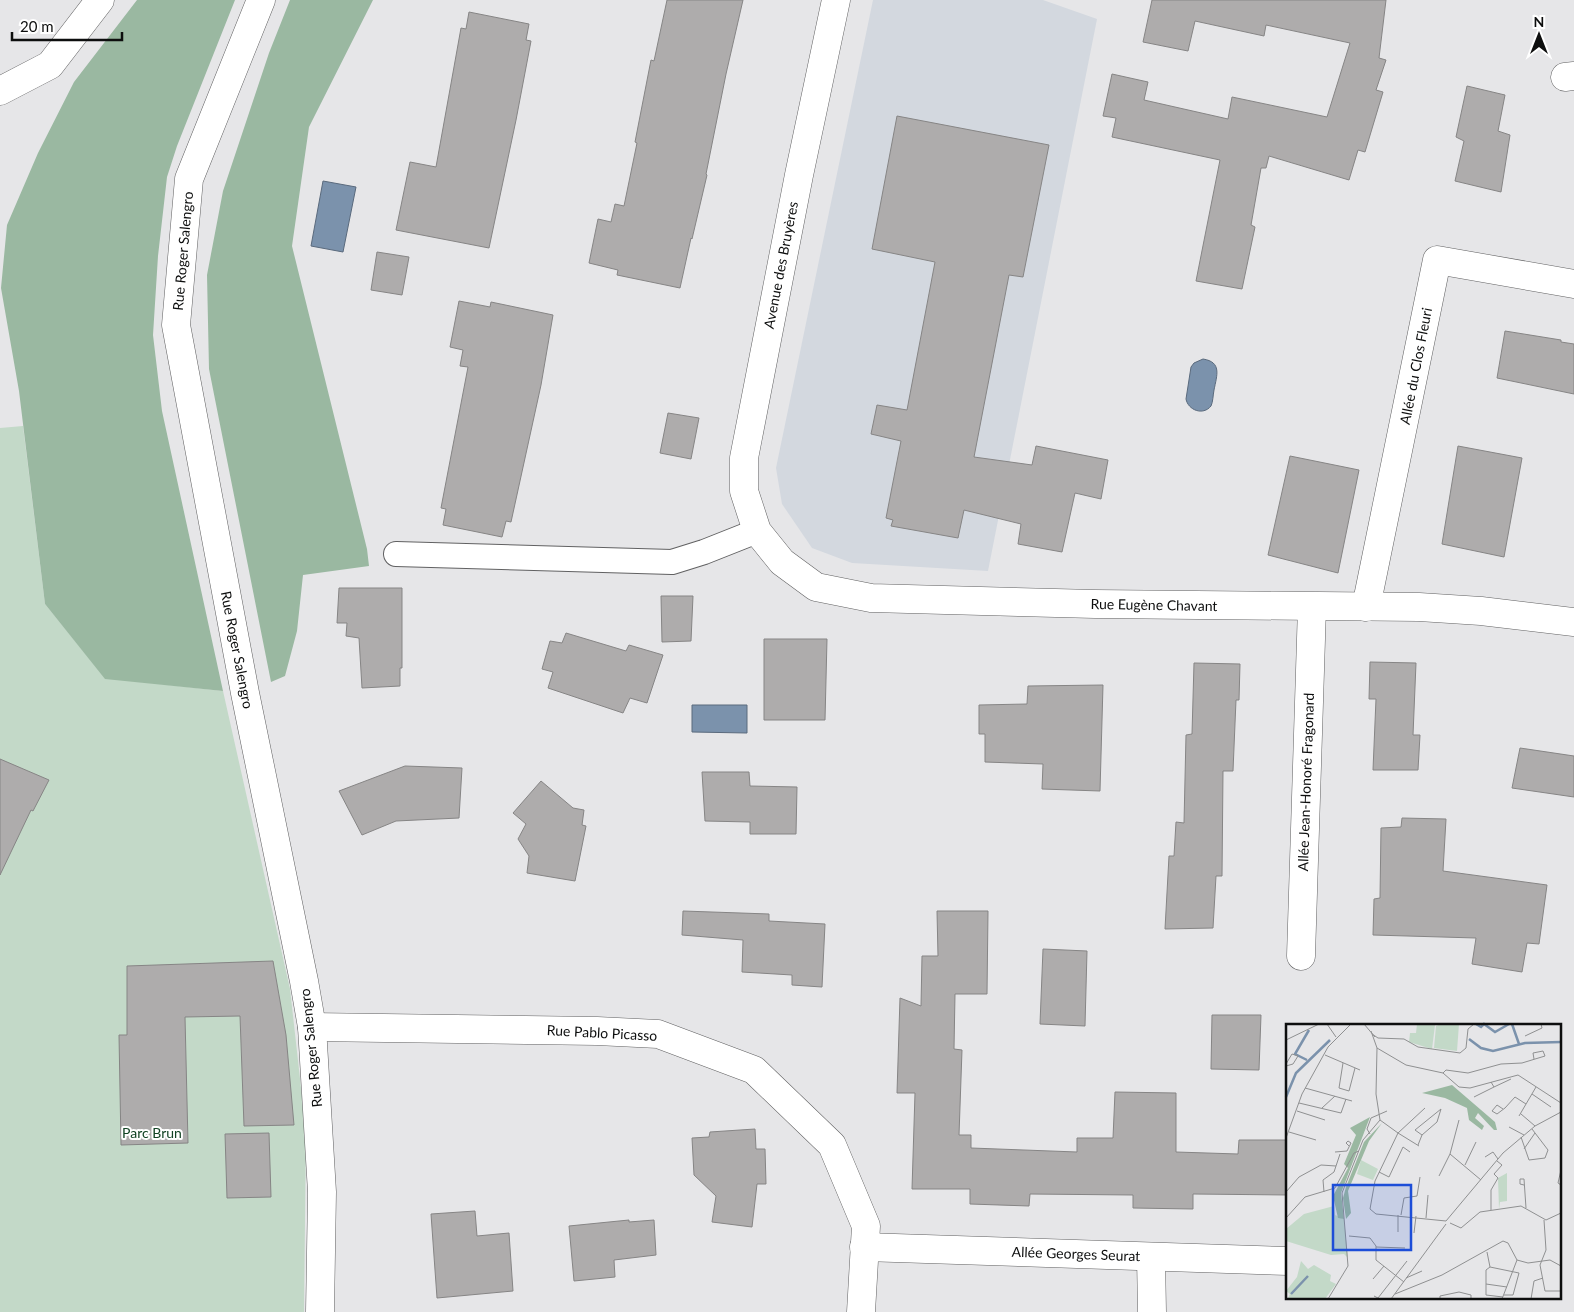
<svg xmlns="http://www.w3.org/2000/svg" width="1574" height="1312" font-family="Lato,sans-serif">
<rect width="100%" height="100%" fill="#e6e6e8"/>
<!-- built -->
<polygon fill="#d3d8df" points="873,0 1043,0 1097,19 988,571 852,563 812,548 782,504 776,468"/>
<!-- green -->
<polygon fill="#c3d9c8" points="23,426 45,604 105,678 223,691 290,989 306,1132 304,1312 0,1312 0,428"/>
<!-- forest -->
<g fill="#9ab8a1">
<polygon points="137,0 235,0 177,146 167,177 158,256 153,335 162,411 223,691 105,679 45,604 19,391 1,288 7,225 38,153 74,82"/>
<polygon points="290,0 373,0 309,127 292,246 367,549 369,566 303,575 297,631 285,676 271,682 209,369 207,275 223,191 269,53"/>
</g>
<!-- water -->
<g fill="#7b92ac" stroke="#5a6a7d">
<polygon points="323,181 356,187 343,252 311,246"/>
<path d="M 1203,359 C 1222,362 1217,375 1214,390 C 1213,395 1213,402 1211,406 C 1203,416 1188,410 1186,399 L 1191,367 L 1194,363 Z"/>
<polygon points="692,705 747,705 747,733 692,732"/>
</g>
<!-- building -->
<g fill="#aeacac" stroke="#868585">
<polygon points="667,0 743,0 726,74 706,174 707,175 692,239 691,238 680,288 617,275 618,270 589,263 598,219 611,222 615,204 624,206 637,143 635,142 651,60 654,61"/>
<polygon points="1152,0 1386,0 1379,58 1386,60 1376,90 1383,92 1365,152 1358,150 1349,180 1269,156 1266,168 1261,168 1251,225 1255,227 1242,289 1196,281 1220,160 1112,137 1116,118 1103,116 1112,74 1148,82 1144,100 1228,119 1232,97 1327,117 1350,43 1266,25 1264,36 1195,21 1188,51 1143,42"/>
<polygon points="469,12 529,24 526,40 531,41 516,120 489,248 396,230 410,162 436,167 461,28 466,29"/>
<polygon points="1467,86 1505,95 1498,131 1510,135 1501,192 1455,181 1464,141 1456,137"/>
<polygon points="897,116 1049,145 1023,277 1009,275 974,457 1032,465 1036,446 1108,460 1101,499 1075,493 1062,552 1018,544 1021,524 964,510 958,538 891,526 893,520 886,518 901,441 871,434 877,405 907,410 935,262 872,249"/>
<polygon points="377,252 409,257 402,295 371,290"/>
<polygon points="459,301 490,307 491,302 553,315 541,385 511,522 506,521 502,537 443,525 446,509 441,508 468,367 460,366 463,350 450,347"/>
<polygon points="1505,331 1561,340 1561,342 1574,344 1574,394 1497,378"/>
<polygon points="668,413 699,418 691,459 660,453"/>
<polygon points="1458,446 1522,458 1504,557 1442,544"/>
<polygon points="1290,456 1359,470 1338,573 1268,555"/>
<polygon points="339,588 402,588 402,668 400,668 400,686 362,688 359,638 346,636 347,623 337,623"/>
<polygon points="661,596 693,596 691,641 662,642"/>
<polygon points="566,633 626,651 629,645 663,655 647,703 630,698 623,713 548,688 553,672 542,669 550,641 562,643"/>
<polygon points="764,639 827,639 825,720 764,720"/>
<polygon points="1370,662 1416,663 1413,735 1420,735 1418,770 1373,770 1376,699 1369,699"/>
<polygon points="1194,663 1240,664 1239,700 1236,700 1233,771 1223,771 1222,876 1216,876 1213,928 1165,929 1169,856 1174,856 1176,822 1184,823 1186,735 1192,734"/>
<polygon points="1103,685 1100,791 1042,789 1043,764 985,762 985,734 979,734 979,705 1027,704 1028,686"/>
<polygon points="1520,748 1574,756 1574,797 1512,788"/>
<polygon points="0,759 49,780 33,811 31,810 0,875"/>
<polygon points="405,766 462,768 459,818 396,821 362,835 339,791"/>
<polygon points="702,772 749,772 750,786 797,787 796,834 750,834 750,822 705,821"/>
<polygon points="541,781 573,808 584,810 582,825 586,826 575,881 527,873 529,856 518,839 526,824 513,813"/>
<polygon points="1402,818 1446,819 1443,871 1547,885 1539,944 1527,943 1522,972 1472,964 1476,938 1373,935 1374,899 1380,898 1381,828 1401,827"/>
<polygon points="683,911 769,914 769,921 825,924 822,987 792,985 792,975 742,972 743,940 682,935"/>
<polygon points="937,911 988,911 987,994 955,994 954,1049 962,1050 959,1135 971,1135 971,1148 1077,1152 1077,1138 1113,1138 1115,1092 1176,1093 1176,1152 1238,1154 1239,1140 1288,1140 1288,1195 1193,1194 1193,1209 1133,1208 1133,1195 1030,1194 1029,1206 970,1204 970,1189 912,1189 915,1093 897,1093 900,998 921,1006 922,956 938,956"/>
<polygon points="1043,949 1087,951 1085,1026 1040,1024"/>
<polygon points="273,961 286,1035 294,1125 244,1126 240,1016 185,1017 188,1143 121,1145 119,1035 127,1035 127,966"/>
<polygon points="1212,1015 1261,1015 1259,1070 1211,1069"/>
<polygon points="755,1129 756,1149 765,1149 766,1184 757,1184 752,1227 712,1222 716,1196 694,1175 692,1138 709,1137 710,1132"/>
<polygon points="269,1133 271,1197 227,1198 225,1134"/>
<polygon points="475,1211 477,1236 509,1233 513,1291 437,1298 431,1214"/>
<polygon points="629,1220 629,1222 654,1220 656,1255 614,1260 615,1277 574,1281 569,1226"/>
</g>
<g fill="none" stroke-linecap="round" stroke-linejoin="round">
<defs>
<polyline id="pedestrian" points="396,554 672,562 704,552 757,531"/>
<g id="minor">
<polyline points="261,0 189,179 176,325 245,693 304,981 312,1027 322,1192 320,1312"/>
<polyline points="836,0 799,175 744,458 744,491 757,531 782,562 816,587 871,598 1095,604 1419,607 1481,611 1574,622"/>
<polyline points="1565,77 1574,76"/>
<polyline points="0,91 50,65 100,0"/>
<polyline points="1366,607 1437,260 1574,284"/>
<polyline points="1301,956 1312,607"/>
<polyline points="312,1027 597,1031 658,1034 754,1070 832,1145 866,1226 861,1312"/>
<polyline points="864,1247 1288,1261"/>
<polyline points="1151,1257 1152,1312"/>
</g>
</defs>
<!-- pedestrian casing -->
<use href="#pedestrian" stroke="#616162" stroke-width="26"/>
<!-- minor casing -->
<use href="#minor" stroke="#616162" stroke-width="29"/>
<!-- pedestrian -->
<use href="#pedestrian" stroke="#fff" stroke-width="24"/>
<!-- minor -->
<use href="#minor" stroke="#fff" stroke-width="28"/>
</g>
<g text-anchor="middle" stroke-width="4" stroke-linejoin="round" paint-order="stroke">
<!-- street labels -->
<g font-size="14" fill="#0d0e0e" stroke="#fff">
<text transform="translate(183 251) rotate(-85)" y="5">Rue Roger Salengro</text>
<text transform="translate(781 265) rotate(-79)" y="5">Avenue des Bruyères</text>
<text transform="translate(1416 366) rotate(-79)" y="5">Allée du Clos Fleuri</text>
<text transform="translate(1154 605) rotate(1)" y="5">Rue Eugène Chavant</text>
<text transform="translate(237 650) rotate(79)" y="5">Rue Roger Salengro</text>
<text transform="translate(1306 782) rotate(-88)" y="5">Allée Jean-Honoré Fragonard</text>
<text transform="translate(602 1033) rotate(3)" y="5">Rue Pablo Picasso</text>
<text transform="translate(311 1048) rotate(-96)" y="5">Rue Roger Salengro</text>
<text transform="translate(1076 1254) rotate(2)" y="5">Allée Georges Seurat</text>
</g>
<!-- park labels -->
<g font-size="14" fill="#114323" stroke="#fff">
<text x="152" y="1138">Parc Brun</text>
</g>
</g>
<!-- overview -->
<g transform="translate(1286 1024)">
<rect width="275" height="275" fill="#e6e6e8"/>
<path d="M 131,0 L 149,1 L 146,25 L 123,18 L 124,9 L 130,9 ZM 155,0 L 173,0 L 171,27 L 148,24 L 150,2 ZM 75,136 L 92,145 L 87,156 L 71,150 ZM 221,149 L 221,177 L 214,178 L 213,185 L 212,154 ZM 48,182 L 49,191 L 58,195 L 62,234 L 58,230 L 45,231 L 0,217 L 0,205 L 18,190 ZM 15,237 L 22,245 L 28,241 L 45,251 L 44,257 L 50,260 L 39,275 L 2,274 L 4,270 L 0,267 L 11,253 Z" fill="#c3d9c8"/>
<path d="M 166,61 L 209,98 L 211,106 L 208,106 L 192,89 L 189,94 L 198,102 L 196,106 L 183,96 L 181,84 L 159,74 L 136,69 ZM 84,93 L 55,169 L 58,195 L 52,194 L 47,172 L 62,144 L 58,140 L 70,111 L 64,104 ZM 96,99 L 83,117 L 62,167 L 65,189 L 60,195 L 57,174 L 60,163 L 78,118 Z" fill="#9ab8a1"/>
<path fill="none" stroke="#7b92ac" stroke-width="2.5" d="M 190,0 L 195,3 L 198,0 L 209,8 L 223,0M 226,0 L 233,20M 183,15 L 195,24 L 207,27 L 239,19 L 275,18M 21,36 L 9,30 L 23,6M 0,73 L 10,49 L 44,16M 5,270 L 22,252"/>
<path fill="none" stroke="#8f9091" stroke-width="1" d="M 41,0 L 50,13M 78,0 L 89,13M 85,7 L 91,24 L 90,70 L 94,96M 86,10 L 92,14 L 118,15 L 132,23 L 174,29 L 180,24 L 182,5 L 188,0M 239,12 L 256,4 L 255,0M 0,16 L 33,0M 91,24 L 120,41 L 157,49 L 173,63 L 184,64 L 232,51 L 275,79M 39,31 L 74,46M 57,39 L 53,64 L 63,67 L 69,44M 0,40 L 6,30 L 12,32 L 7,40 L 0,42M 157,49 L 160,46 L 182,49 L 215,40 L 236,39 L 259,32 L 257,27 L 247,29 L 248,35M 208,63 L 225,55M 19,64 L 66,77M 246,70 L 265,83M 188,73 L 208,63 L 205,58M 13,79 L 55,89 L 60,75M 36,84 L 49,72M 139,84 L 112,109 L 89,157 L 84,185 L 90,190 L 160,197M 217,85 L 211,81 L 206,87 L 211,90 L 219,84 L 229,73 L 240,80M 11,87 L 39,96M 235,90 L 249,102M 233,92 L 250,63M 94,96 L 112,109M 223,103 L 238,111M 3,108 L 30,116M 112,109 L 133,122M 84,110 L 81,105 L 85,94 L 101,87M 235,113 L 243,136 L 259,134 L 262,126 L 246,105M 0,114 L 16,70 L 42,23 L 65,0M 132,121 L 136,111 L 129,106 L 155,85 L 151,98 L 136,111M 238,125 L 249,109M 49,128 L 61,127 L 65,119 L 62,117 L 60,119 L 63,122M 164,130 L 195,156M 199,133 L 207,128 L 212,135M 179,141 L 190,118M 275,146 L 272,159 L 275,161M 93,148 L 103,153 L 117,123 L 124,128M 153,152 L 164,130 L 173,96M 238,161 L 234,160 L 234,155 L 238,155 L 240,184M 0,168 L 13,153 L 35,141 L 50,142M 38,168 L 37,156 L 48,148 L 54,130M 205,186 L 205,166 L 212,154 L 208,150 L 216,141 L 211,137M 115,191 L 118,174 L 131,172 L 134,153M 0,194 L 19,173 L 49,164 L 68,129 L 73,127M 140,194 L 142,171M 258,196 L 260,226 L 254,241 L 259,267 L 275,267M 160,197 L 217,129 L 249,102 L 275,88M 164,199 L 175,204 L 194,188 L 235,182 L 260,196 L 275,189M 112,208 L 112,191M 128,209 L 130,192M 63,212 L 84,214 L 90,222 L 90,236 L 118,258M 90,223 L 119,224M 201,228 L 204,243 L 233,249 L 227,271 L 218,271M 120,254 L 136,247M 87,255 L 98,242M 200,260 L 200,246 L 204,243M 109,270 L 156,251 L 217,217 L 222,219 L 231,236 L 242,239 L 264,236 L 275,242M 88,272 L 92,274 L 121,237M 217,273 L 200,271 L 200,260 L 221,263M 42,275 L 62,242 L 56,169 L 77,116 L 94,96M 105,275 L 160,200M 154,275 L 154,272 L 173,268 L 185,271 L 185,275M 216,275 L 231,236M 245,275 L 248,257 L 257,254"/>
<path fill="#1d4ed8" fill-opacity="0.15" stroke="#1d4ed8" stroke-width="2.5" d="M 47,161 L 125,161 L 125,226 L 47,226 Z"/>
<rect width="275" height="275" fill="none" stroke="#0d0e0e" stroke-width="2.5"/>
</g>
<!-- north arrow -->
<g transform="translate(1539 35)" stroke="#ffffff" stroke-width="4" paint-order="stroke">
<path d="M0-4L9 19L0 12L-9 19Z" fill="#0d0e0e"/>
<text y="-8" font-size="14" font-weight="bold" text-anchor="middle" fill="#0d0e0e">N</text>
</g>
<!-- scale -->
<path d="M12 32v8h110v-8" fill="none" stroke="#0d0e0e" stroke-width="2.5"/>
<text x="20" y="32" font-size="15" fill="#0d0e0e" stroke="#ffffff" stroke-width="4" paint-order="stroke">20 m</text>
</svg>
